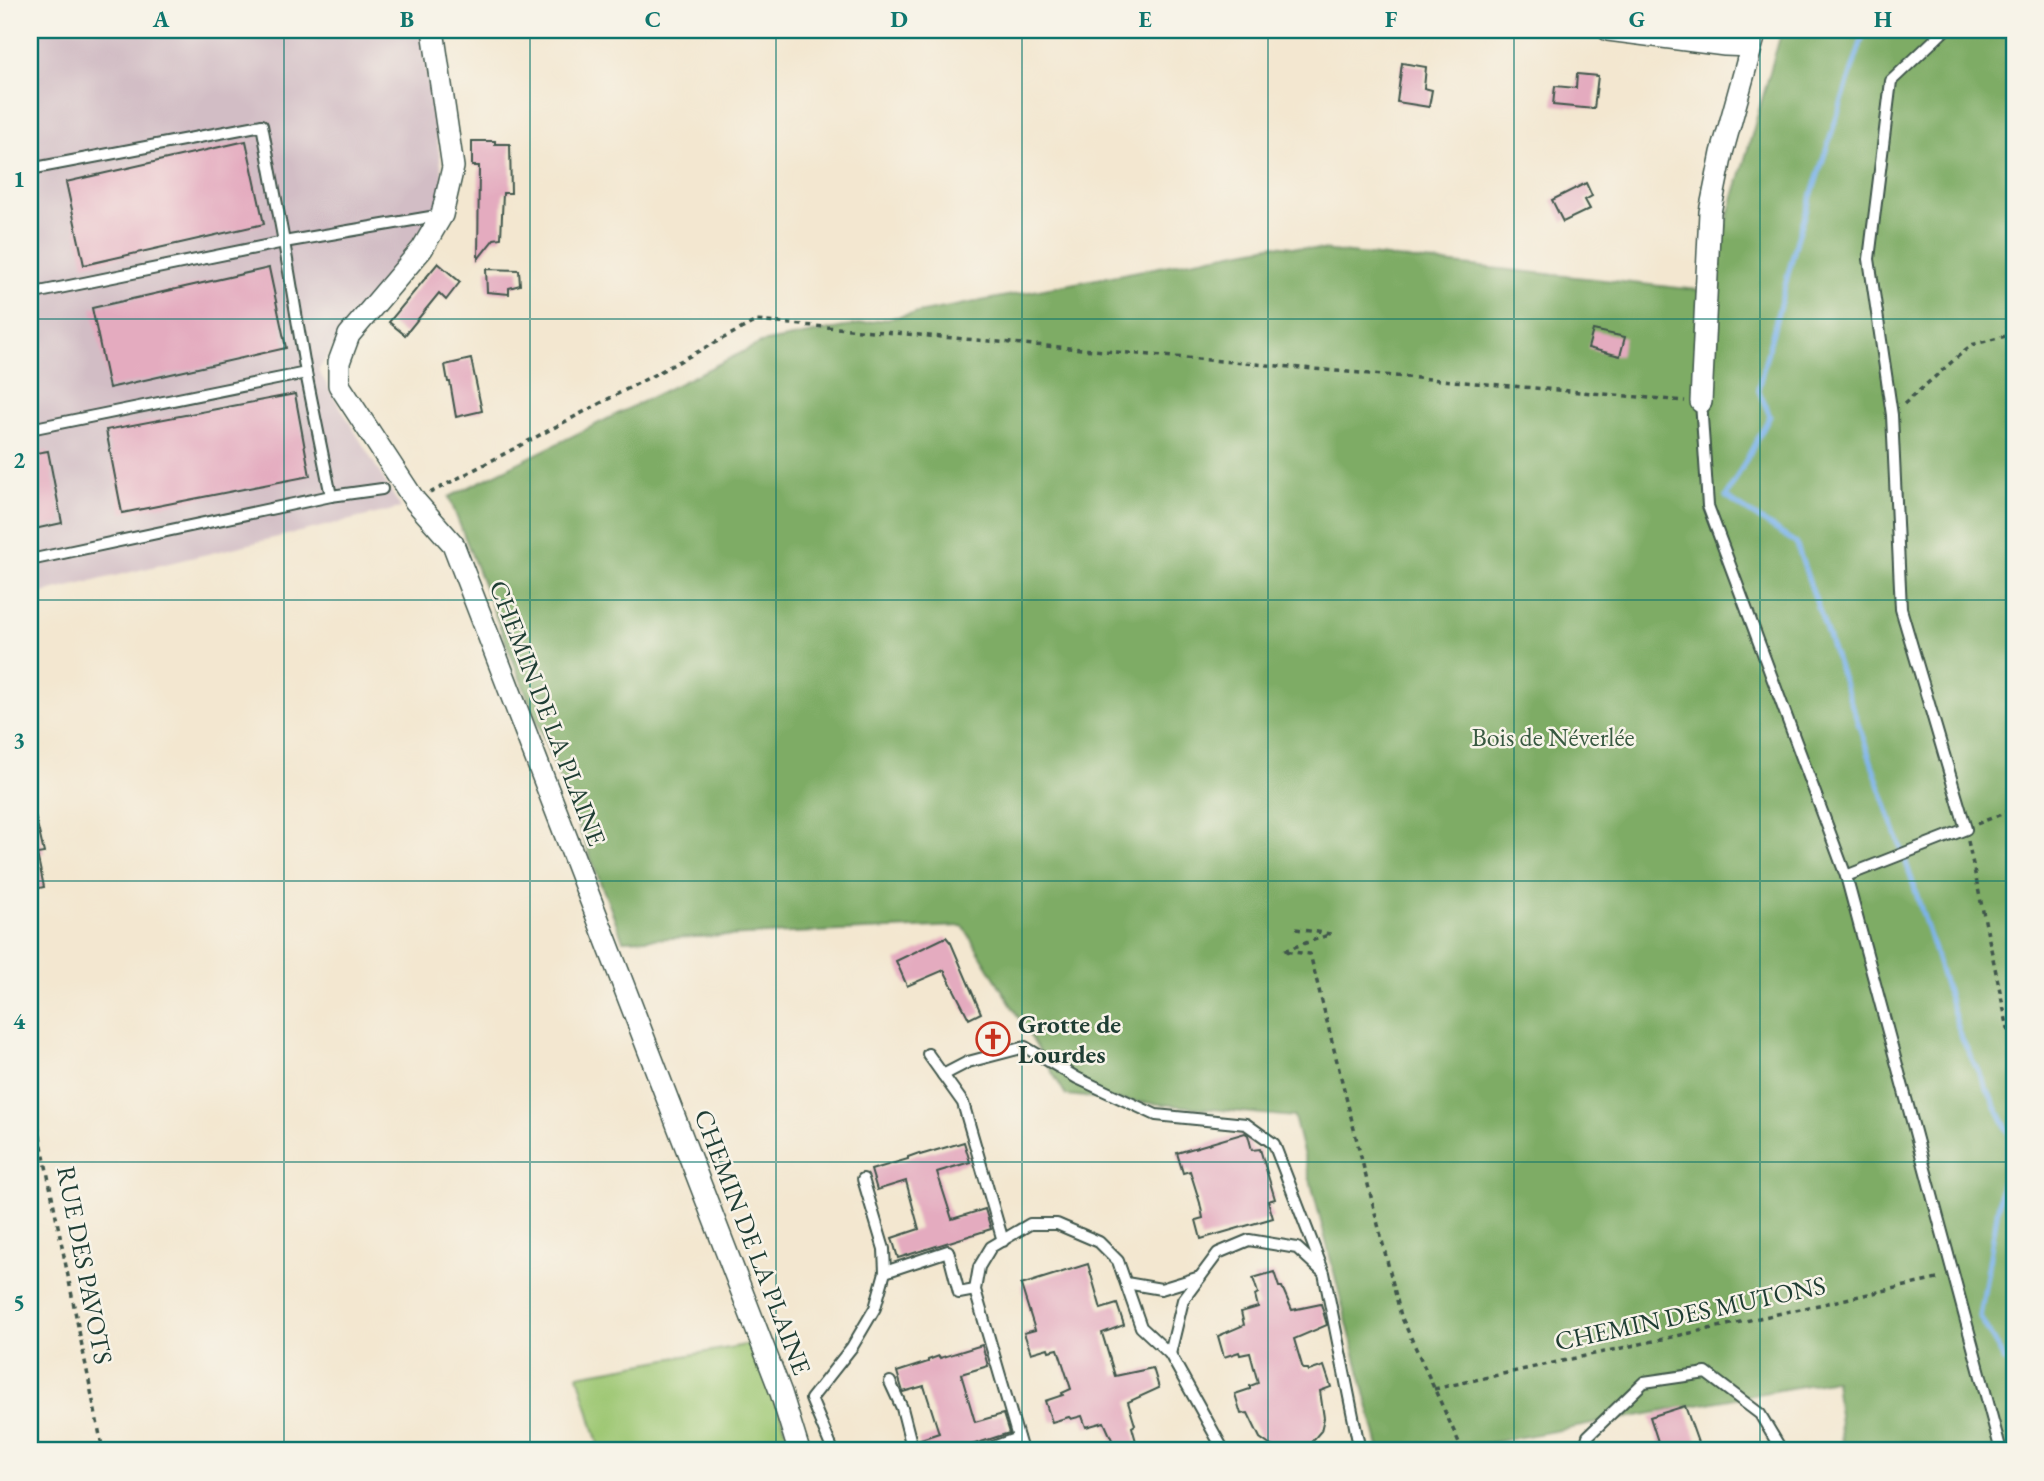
<svg xmlns="http://www.w3.org/2000/svg" width="2044" height="1481" font-family="'EB Garamond',serif">
<rect width="100%" height="100%" fill="#f7f3e8"/>
<filter id="ink" filterUnits="userSpaceOnUse"><feTurbulence type="fractalNoise" baseFrequency=".0143" numOctaves="2"/><feDisplacementMap in="SourceGraphic" scale="14" xChannelSelector="R" yChannelSelector="G"/><feConvolveMatrix kernelMatrix="1 2 1 2 8 2 1 2 1" color-interpolation-filters="sRGB"/></filter>
<filter id="wash" filterUnits="userSpaceOnUse"><feTurbulence type="fractalNoise" baseFrequency=".00686" numOctaves="4" result="noise"/><feDisplacementMap in="SourceGraphic" scale="28" xChannelSelector="R" yChannelSelector="G"/><feGaussianBlur stdDeviation="1.57" result="paint"/><feColorMatrix in="noise" values="0 0 0 0 0 0 0 0 0 0 0 0 0 0 0 0 0 1.4 0 .05"/><feComposite in="paint" operator="in"/></filter>
<g filter="url(#wash)">
<rect width="100%" height="100%" fill="#f3e7d0"/>
<!-- industrial -->
<polygon fill="#d2bdc5" points="30,30 420,30 446,196 318,370 401,508 30,596"/>
<!-- green -->
<polygon fill="#9ec773" stroke="#5e8254" stroke-width="2" points="757,1343 790,1443 760,1451 600,1451 578,1375"/>
<!-- forest -->
<polygon fill="#7eac65" stroke="#4e744c" stroke-width="2" points="1782,30 2014,30 2014,1451 1843,1451 1835,1380 1445,1451 1380,1451 1294,1117 1066,1095 963,926 623,940 449,497 761,343 1274,245 1707,291"/>
<g fill="none" stroke-linecap="round" stroke-linejoin="round">
<!-- stream -->
<polyline stroke="#7cb3eb" stroke-width="5" points="1865,30 1797,240 1758,389 1770,416 1726,497 1796,543 1912,880 1962,1039 2010,1135 1980,1317 2005,1361 2014,1367"/>
</g>
<g id="blocks">
<!-- building -->
<g fill="#e4abbf">
<polygon points="1402,63 1426,67 1424,88 1432,90 1429,107 1397,102"/>
<polygon points="1577,74 1598,76 1594,109 1553,105 1555,86 1576,88"/>
<polygon points="246,141 264,224 84,265 66,182"/>
<polygon points="472,141 495,141 495,144 510,144 511,193 503,193 501,238 494,239 478,259 479,166 472,166"/>
<polygon points="1586,183 1592,196 1585,200 1590,209 1563,222 1552,200"/>
<polygon points="438,263 460,282 446,300 439,293 405,335 389,322"/>
<polygon points="269,268 286,348 109,388 92,308"/>
<polygon points="486,269 519,270 520,285 509,288 509,294 487,292"/>
<polygon points="1593,330 1625,337 1620,356 1588,348"/>
<polygon points="471,359 482,411 456,417 450,382 448,382 445,365"/>
<polygon points="295,394 310,476 122,513 106,430"/>
<polygon points="48,451 62,523 30,530 30,454"/>
<polygon points="30,815 35,815 44,853 37,854 44,887 30,890"/>
<polygon points="946,937 951,943 981,1013 969,1019 944,970 907,986 896,961"/>
<polygon points="1245,1133 1248,1135 1252,1150 1260,1149 1275,1199 1268,1201 1273,1218 1201,1239 1196,1220 1203,1218 1200,1203 1190,1171 1183,1173 1177,1153"/>
<polygon points="964,1142 970,1162 937,1172 952,1219 985,1209 991,1229 898,1258 892,1238 919,1229 906,1181 877,1190 871,1170 908,1159 908,1157 919,1153 920,1155"/>
<polygon points="1088,1264 1101,1309 1117,1304 1124,1325 1102,1333 1115,1376 1153,1368 1159,1388 1128,1402 1135,1425 1132,1427 1137,1445 1117,1451 1104,1422 1086,1427 1082,1416 1071,1419 1069,1417 1052,1422 1045,1401 1063,1395 1062,1393 1071,1389 1058,1349 1049,1351 1048,1348 1031,1353 1024,1333 1035,1330 1021,1285"/>
<polygon points="1274,1272 1279,1287 1282,1287 1292,1310 1321,1304 1327,1325 1294,1339 1303,1369 1308,1369 1309,1371 1324,1366 1331,1387 1320,1391 1324,1418 1321,1431 1308,1446 1293,1451 1279,1450 1271,1446 1260,1438 1248,1413 1241,1414 1235,1394 1250,1389 1250,1386 1258,1383 1250,1353 1240,1355 1239,1352 1224,1357 1218,1336 1244,1325 1241,1312 1258,1307 1255,1295 1258,1293 1253,1278"/>
<polygon points="982,1345 988,1366 961,1374 975,1422 1003,1414 1009,1433 953,1451 921,1451 918,1440 939,1433 924,1386 903,1392 897,1372 928,1362 928,1360 939,1356 940,1358"/>
<polygon points="1685,1406 1701,1451 1661,1451 1650,1417"/>
</g>
</g>
</g>
<g filter="url(#ink)">
<use href="#blocks" fill-opacity="0" stroke="#3f564b" stroke-width="2"/>
<g fill="none" stroke-linecap="round" stroke-linejoin="round">
<defs>
<g id="lane">
<polyline points="30,169 262,125 284,242 306,373 30,429"/>
<polyline points="30,294 284,242 442,215"/>
<polyline points="1701,402 1708,506 1846,876 2001,1451"/>
<polyline points="331,496 382,489"/>
<polyline points="30,560 331,496 306,373"/>
<polyline points="1846,876 1966,829 1901,609 1892,415 1869,259 1891,81 1945,30"/>
<polyline points="928,1054 963,1103 1003,1241"/>
<polyline points="943,1075 968,1062 1025,1047 1077,1078 1156,1115 1246,1124 1274,1144 1324,1273 1360,1451"/>
<polyline points="863,1179 884,1249 885,1272"/>
<polyline points="1126,1283 1161,1289 1200,1277"/>
<polyline points="1170,1354 1183,1300 1218,1253 1249,1240 1297,1248 1323,1272"/>
<polyline points="890,1382 902,1408 913,1451"/>
<polyline points="833,1451 811,1399 852,1347 875,1308 885,1272 948,1251 959,1293 975,1290"/>
<polyline points="982,1451 1018,1438"/>
<polyline points="1022,1451 975,1290 979,1267 991,1247 1030,1224 1057,1224 1099,1242 1118,1261 1141,1327 1170,1354 1224,1451"/>
<polyline points="1584,1451 1588,1436 1644,1382 1706,1373 1760,1414 1782,1451"/>
</g>
<g id="street">
<polyline points="433,30 453,167 442,215 422,249 349,335 339,362 339,385 415,501 453,544 781,1393 799,1451"/>
<polyline points="1608,30 1725,45 1751,46"/>
<polyline points="1701,402 1710,212 1722,153 1756,30"/>
</g>
</defs>
<!-- lane casing -->
<use href="#lane" stroke="#3f564b" stroke-width="14"/>
<!-- street casing -->
<use href="#street" stroke="#3f564b" stroke-width="24"/>
<!-- path -->
<g stroke="#3f564b" stroke-width="3.5" stroke-dasharray="5 5" stroke-linecap="butt">
<polyline points="1904,404 1971,345 2014,334"/>
<polyline points="430,493 756,321 1685,401"/>
<polyline points="1977,824 2014,809"/>
<polyline points="1968,841 2014,1057"/>
<polyline points="1296,929 1331,934 1283,951 1310,954 1401,1316 1463,1451"/>
<polyline points="30,1086 103,1451"/>
<polyline points="1434,1389 1942,1278"/>
</g>
<!-- lane -->
<use href="#lane" stroke="#fff" stroke-width="10"/>
<!-- street -->
<use href="#street" stroke="#fff" stroke-width="21"/>
</g>
</g>
<!-- grid -->
<path fill="none" stroke="#0f766e" stroke-width="2" stroke-opacity="0.55" d="M 284,30 L 284,1451M 530,30 L 530,1451M 776,30 L 776,1451M 1022,30 L 1022,1451M 1268,30 L 1268,1451M 1514,30 L 1514,1451M 1760,30 L 1760,1451M 30,319 L 2014,319M 30,600 L 2014,600M 30,881 L 2014,881M 30,1162 L 2014,1162"/>
<!-- icons -->
<defs>
<symbol id="church-ring" viewBox="-11 -11 22 22"><circle r="9.5" fill="#f7f3e8" stroke="#c8321e" stroke-width="1.5"/><path d="M-1.2-6h2.4v3.5h3.3v2.4h-3.3V6h-2.4V-.1h-3.3v-2.4h3.3Z" fill="#c8321e"/></symbol>
</defs>
<g fill-rule="evenodd">
<use href="#church-ring" x="974" y="1020" width="38" height="38"/>
</g>
<g text-anchor="middle" stroke-width="5" stroke-linejoin="round" paint-order="stroke">
<!-- street labels -->
<g font-size="26" fill="#1f3d34" stroke="#f7f3e8">
<text transform="translate(548 713) rotate(69)" y="9">CHEMIN DE LA PLAINE</text>
<text transform="translate(753 1242) rotate(69)" y="9">CHEMIN DE LA PLAINE</text>
<text transform="translate(85 1265) rotate(79)" y="9">RUE DES PAVOTS</text>
<text transform="translate(1690 1313) rotate(-12)" y="9">CHEMIN DES MUTONS</text>
</g>
<!-- park labels -->
<g font-size="26" fill="#385941" stroke="#f7f3e8">
<text x="1553" y="746">Bois de Néverlée</text>
</g>
<!-- poi labels -->
<g font-size="26" font-weight="bold" fill="#1f3d34" stroke="#f7f3e8" text-anchor="start">
<text x="1018" y="1033">Grotte de<tspan x="1018" dy="30">Lourdes</tspan></text>
</g>
</g>
<!-- margin -->
<rect width="2044" height="1481" fill="none" stroke="#f7f3e8" stroke-width="77"/>
<rect x="38" y="38" width="1968" height="1404" fill="none" stroke="#0f766e" stroke-width="2.5"/>
<g font-size="23" text-anchor="middle" font-weight="bold" fill="#0f766e">
<text x="161" y="27">A</text>
<text x="407" y="27">B</text>
<text x="653" y="27">C</text>
<text x="899" y="27">D</text>
<text x="1145" y="27">E</text>
<text x="1391" y="27">F</text>
<text x="1637" y="27">G</text>
<text x="1883" y="27">H</text>
<text x="19" y="187">1</text>
<text x="19" y="468">2</text>
<text x="19" y="748">3</text>
<text x="19" y="1029">4</text>
<text x="19" y="1310">5</text>
</g>
</svg>
